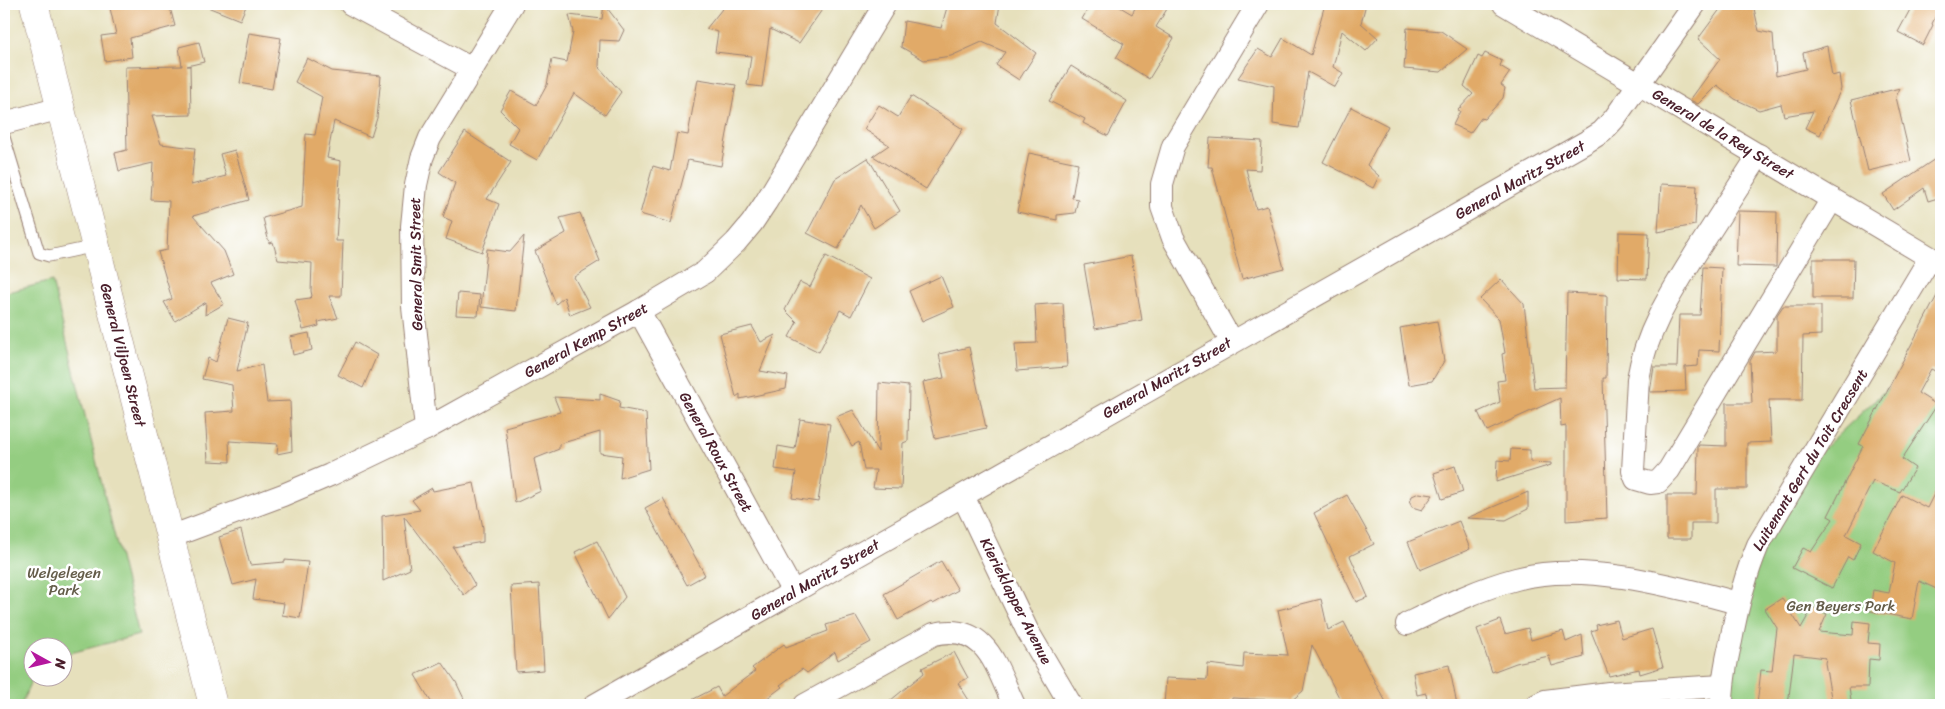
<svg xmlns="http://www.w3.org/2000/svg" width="1945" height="709" font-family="Sriracha,sans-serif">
<rect width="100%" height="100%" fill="#fff"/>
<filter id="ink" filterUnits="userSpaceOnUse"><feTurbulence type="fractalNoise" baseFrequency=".02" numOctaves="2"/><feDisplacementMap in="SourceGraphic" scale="10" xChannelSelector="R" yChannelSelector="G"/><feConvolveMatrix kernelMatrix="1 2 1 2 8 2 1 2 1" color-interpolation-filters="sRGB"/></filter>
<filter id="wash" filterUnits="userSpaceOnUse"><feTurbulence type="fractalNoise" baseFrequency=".0096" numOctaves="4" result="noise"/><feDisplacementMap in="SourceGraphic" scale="20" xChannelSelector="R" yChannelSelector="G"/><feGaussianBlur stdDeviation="1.12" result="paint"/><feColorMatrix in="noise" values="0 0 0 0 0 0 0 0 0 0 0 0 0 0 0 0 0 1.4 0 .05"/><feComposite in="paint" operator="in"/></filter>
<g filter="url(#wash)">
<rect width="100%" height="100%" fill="#e6e0bc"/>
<!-- green -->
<g fill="#94cd81" stroke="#6f7656">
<polygon points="52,281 139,635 63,655 62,646 32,646 33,677 21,705 4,705 4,293"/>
<polygon points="1891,385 1941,412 1941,705 1725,705 1746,574 1806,465"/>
</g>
<g id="blocks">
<!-- building -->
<g fill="#e1aa68">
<polygon points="109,4 169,4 175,26 130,38 132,57 105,61 101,36 116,34"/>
<polygon points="200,4 247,4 240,20"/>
<polygon points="604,4 624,30 619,41 600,40 599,67 621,92 605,115 574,93 537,160 509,144 518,128 500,110 511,91 536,105 547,85 552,59 567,62 573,32 569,15 602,19"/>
<polygon points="726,4 826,4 799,43 770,29 762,87 747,85 751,56 715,52 718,32 706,29"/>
<polygon points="948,4 1000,4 997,23 1036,53 1019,80 996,65 1005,52 982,42 951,56 924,60 901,47 904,21 941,28"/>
<polygon points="1091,4 1115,4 1132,14 1137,4 1170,4 1156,27 1174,38 1149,79 1116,58 1124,44 1082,19"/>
<polygon points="1325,4 1366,4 1361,23 1378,38 1366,51 1342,31 1333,67 1343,73 1335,87 1308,72 1299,128 1273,124 1274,86 1238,78 1258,49 1272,57 1283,38 1311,55"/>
<polygon points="1724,4 1753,4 1759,31 1773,34 1776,76 1806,69 1803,53 1827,46 1832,76 1839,74 1841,89 1820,135 1805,128 1813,111 1784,116 1781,104 1759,110 1735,99 1717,85 1698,104 1690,100 1720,59 1698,39"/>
<polygon points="1913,4 1941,4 1932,24 1933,25 1923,45 1898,32"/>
<polygon points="1407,28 1441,31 1467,49 1441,72 1404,69"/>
<polygon points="249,33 281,38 272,89 240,83"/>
<polygon points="199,42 204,62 187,66 190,66 191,115 152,116 161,144 195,148 191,185 226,176 220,154 235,150 249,200 193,216 224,251 233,274 211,283 224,304 205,315 206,302 175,321 164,302 172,299 158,252 167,250 169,201 151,200 153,163 119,171 115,153 127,150 125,67 182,66 179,47"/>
<polygon points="1485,53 1502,61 1500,66 1510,72 1501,85 1505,88 1503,98 1484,119 1481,118 1470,133 1453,125 1460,111 1458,110 1473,94 1464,86 1478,56 1482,58"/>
<polygon points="307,58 332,71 381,76 377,118 371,137 334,121 327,158 341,161 336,241 343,241 341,296 329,296 338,318 318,322 319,326 303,330 295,300 310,298 312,296 311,291 312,263 278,260 273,242 269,243 263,218 302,207 306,134 315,135 322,97 295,82"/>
<polygon points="1071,66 1127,101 1108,136 1083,123 1085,119 1049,101"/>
<polygon points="698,79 736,85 721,166 688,160 671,223 640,214 653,166 670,171 677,133 688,135"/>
<polygon points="1900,88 1896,97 1911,161 1868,171 1851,100"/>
<polygon points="911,96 963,129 926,189 873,156 889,145 864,129 879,105 898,117"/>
<polygon points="1351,107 1388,126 1367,165 1379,176 1373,188 1323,162"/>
<polygon points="465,132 511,162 487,199 499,204 482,252 446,239 452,221 443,217 455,183 439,172"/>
<polygon points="1210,138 1262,141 1260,170 1246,169 1256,209 1267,206 1284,268 1242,279 1212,167 1208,167"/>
<polygon points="1029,153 1078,163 1072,198 1078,199 1075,213 1057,215 1057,220 1017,212"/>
<polygon points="1941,155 1941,197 1928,201 1924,188 1893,210 1883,194"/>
<polygon points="868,158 900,211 874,228 861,205 838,249 807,233 835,179"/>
<polygon points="1661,184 1697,186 1695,225 1658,232"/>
<polygon points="1738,211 1777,212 1776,267 1736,266"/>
<polygon points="580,213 600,261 574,277 590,307 570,315 564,297 556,304 535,251 566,233 560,218"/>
<polygon points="1619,232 1649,233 1647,279 1618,278"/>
<polygon points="524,236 516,311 481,307 487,249 510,252"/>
<polygon points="826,256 870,279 851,316 840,310 819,352 789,337 797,322 785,310 800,282 810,287"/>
<polygon points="1131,256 1142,320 1095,329 1084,265"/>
<polygon points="1813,259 1854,259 1853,298 1813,298"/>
<polygon points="1703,267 1722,268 1719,351 1699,350 1698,366 1685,367 1686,391 1650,392 1654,367 1677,367 1679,315 1700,315"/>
<polygon points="941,276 954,307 922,321 909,291"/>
<polygon points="1501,279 1524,304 1534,388 1565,387 1567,293 1607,295 1606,378 1603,378 1607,518 1566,521 1566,426 1561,427 1560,398 1487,431 1478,412 1500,402 1497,381 1505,380 1502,354 1505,353 1499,319 1480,299"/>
<polygon points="1941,288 1941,374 1931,369 1918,393 1937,405 1902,459 1915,468 1900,492 1873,481 1846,535 1861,543 1853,560 1848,557 1832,588 1792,568 1803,548 1811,552 1833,519 1828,516 1863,446 1859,444"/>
<polygon points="458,293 480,295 478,316 456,315"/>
<polygon points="1063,303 1067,367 1017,371 1015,344 1037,343 1035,305"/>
<polygon points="1783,306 1821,306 1821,335 1803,336 1802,400 1769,400 1771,442 1747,443 1747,489 1716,489 1716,523 1691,523 1691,539 1667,539 1667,495 1697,495 1698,447 1699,445 1726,446 1726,403 1752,403 1750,361 1755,352 1777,351 1777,315"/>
<polygon points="228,318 248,323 237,371 262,365 267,402 290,401 292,451 277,454 278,444 229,441 230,462 208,461 205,413 234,411 232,385 202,379 208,358 216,362"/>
<polygon points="1437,321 1444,361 1432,381 1409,385 1400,328"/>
<polygon points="752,326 761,342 775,335 760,371 788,376 786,389 740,399 740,394 736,397 720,334"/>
<polygon points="309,333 312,350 293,355 290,337"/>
<polygon points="355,342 377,355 363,388 338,375"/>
<polygon points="969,347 986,428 935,439 923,382 944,378 939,354"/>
<polygon points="879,383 909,386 908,441 903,443 901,489 873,488 876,470 864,470 859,442 852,446 836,417 853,410 878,452"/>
<polygon points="600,394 620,401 619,408 646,413 649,469 620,478 622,456 600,453 600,432 559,444 559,449 534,459 541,491 515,503 505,427 560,412 554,397 600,400"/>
<polygon points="800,419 830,424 818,502 792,498 796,472 775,469 778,446 795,449"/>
<polygon points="1511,449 1530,450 1530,462 1551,463 1551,465 1496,482 1497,460 1510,461"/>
<polygon points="1455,466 1463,492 1442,499 1434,473"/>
<polygon points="1941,480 1941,591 1919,581 1912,619 1870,611 1873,590 1889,593 1895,563 1873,551 1902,495 1927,508"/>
<polygon points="474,483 483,528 483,542 453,547 475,585 464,595 404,516 410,569 383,581 382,516 420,510 412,500 432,488 433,491"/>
<polygon points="1528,492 1528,509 1506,520 1467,518"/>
<polygon points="1419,493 1433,495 1422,510 1412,507 1410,503 1412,496"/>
<polygon points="1347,495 1374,544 1350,556 1368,597 1356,602 1314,513"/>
<polygon points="663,498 705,575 687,585 645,508"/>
<polygon points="1459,521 1470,549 1420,570 1408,542"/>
<polygon points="241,530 250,565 285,562 285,560 308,562 300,618 282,615 284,603 253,599 256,579 233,585 219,537"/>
<polygon points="597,541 625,597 608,619 575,552"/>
<polygon points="941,561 958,590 933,604 931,602 898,620 884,594"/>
<polygon points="539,584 544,670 516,672 511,586"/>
<polygon points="1782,598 1801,628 1813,607 1827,614 1819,632 1853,635 1854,621 1870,623 1868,643 1880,644 1879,660 1869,659 1868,687 1849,687 1851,700 1832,703 1825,663 1826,658 1794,654 1788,705 1757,705 1761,670 1772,671 1777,628 1765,609"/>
<polygon points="1321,599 1328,630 1344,622 1379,690 1388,705 1343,705 1312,645 1303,691 1291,701 1232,698 1231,705 1164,705 1166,678 1207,680 1208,664 1243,668 1244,653 1288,655 1278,610"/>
<polygon points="856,616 871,642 838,660 835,652 807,673 802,669 780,685 782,687 758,705 682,705 717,687 722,696 755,671 752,668 784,644 786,647 828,631 826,625"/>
<polygon points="1500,620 1505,634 1528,628 1531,640 1563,631 1566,642 1582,635 1584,657 1552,666 1549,656 1516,663 1492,672 1477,629"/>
<polygon points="1617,620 1622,638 1652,629 1663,667 1640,674 1639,669 1609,676 1591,631 1597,629 1596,625"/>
<polygon points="954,652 968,678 958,683 972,705 885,705 924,673 922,668"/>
<polygon points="442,662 456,682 467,705 433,705 415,675"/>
<polygon points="1449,665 1457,705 1428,705 1426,693 1417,695 1413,673"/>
</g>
</g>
</g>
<g filter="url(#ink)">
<use href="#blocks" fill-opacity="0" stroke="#988074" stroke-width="1"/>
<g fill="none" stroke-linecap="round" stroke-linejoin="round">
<defs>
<polyline id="lane" points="4,137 39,253 49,256 96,246"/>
<g id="street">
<polyline points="351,4 472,69"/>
<polyline points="1504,4 1941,264"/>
<polyline points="4,123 61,108"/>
<path d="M 1759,155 C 1739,186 1719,217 1699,248 C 1673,290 1646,330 1638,379 L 1633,471 L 1636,479 L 1650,483 L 1658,482 L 1669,470 L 1832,199"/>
<polyline points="639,311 793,592"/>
<polyline points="1231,341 1173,238 1162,207 1162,184 1173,146 1258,4"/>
<polyline points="426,429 413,306 412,226 416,185 422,158 430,138 512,4"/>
<polyline points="963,496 1027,630 1071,705"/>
<polyline points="170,537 283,495 330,475 426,429 639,311 705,272 736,242 752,223 766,202 885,4"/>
<path d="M 1407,624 C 1442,607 1478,589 1516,579 C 1583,561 1673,586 1738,603"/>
<path d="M 595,705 C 925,517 1254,328 1586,142 L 1602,132 L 1614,119 L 1695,4"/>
<path d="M 805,705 L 934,634 C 987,622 996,667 1014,705"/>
<polyline points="1537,705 1545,701 1609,693 1722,686"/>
<path d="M 1722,705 C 1722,683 1726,662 1731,641 C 1737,607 1745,576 1758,545 L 1930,258"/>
</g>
<polyline id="secondary" points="34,4 213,705"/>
</defs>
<!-- lane casing -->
<use href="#lane" stroke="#988074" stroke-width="13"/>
<!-- street casing -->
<use href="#street" stroke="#988074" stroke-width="24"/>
<!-- secondary casing -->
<use href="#secondary" stroke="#988074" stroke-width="29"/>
<!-- lane -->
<use href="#lane" stroke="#fff" stroke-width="11"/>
<!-- street -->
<use href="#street" stroke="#fff" stroke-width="22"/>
<!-- secondary -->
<use href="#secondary" stroke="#fff" stroke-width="28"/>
</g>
</g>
<g text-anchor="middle" stroke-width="5" stroke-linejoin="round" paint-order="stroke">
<!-- street labels -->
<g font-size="15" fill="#4a1f2b" stroke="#fff">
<text transform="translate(1723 134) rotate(31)" y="5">General de la Rey Street</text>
<text transform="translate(1520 180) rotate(-29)" y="5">General Maritz Street</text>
<text transform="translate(416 264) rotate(-91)" y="5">General Smit Street</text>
<text transform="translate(586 340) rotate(-29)" y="5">General Kemp Street</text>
<text transform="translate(123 355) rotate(76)" y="5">General Viljoen Street</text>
<text transform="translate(1167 378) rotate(-30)" y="5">General Maritz Street</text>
<text transform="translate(716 452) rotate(61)" y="5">General Roux Street</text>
<text transform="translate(1810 460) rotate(-59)" y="5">Luitenant Gert du Toit Crecsent</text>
<text transform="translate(815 580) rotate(-30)" y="5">General Maritz Street</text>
<text transform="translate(1016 601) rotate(63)" y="5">Kierieklapper Avenue</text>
</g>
<!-- park labels -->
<g font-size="15" fill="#645c49" stroke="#fff">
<text x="64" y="578">Welgelegen<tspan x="64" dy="17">Park</tspan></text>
<text x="1841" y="611">Gen Beyers Park</text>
</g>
</g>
<!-- margin -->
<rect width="1945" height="709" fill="none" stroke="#fff" stroke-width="20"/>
<!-- north arrow -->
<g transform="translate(48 662) rotate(98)"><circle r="24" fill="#ffffff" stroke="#b7a5aa"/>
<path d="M0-4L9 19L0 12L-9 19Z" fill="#b5179e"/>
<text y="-8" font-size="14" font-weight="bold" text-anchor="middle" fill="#4a1f2b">N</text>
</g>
</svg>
